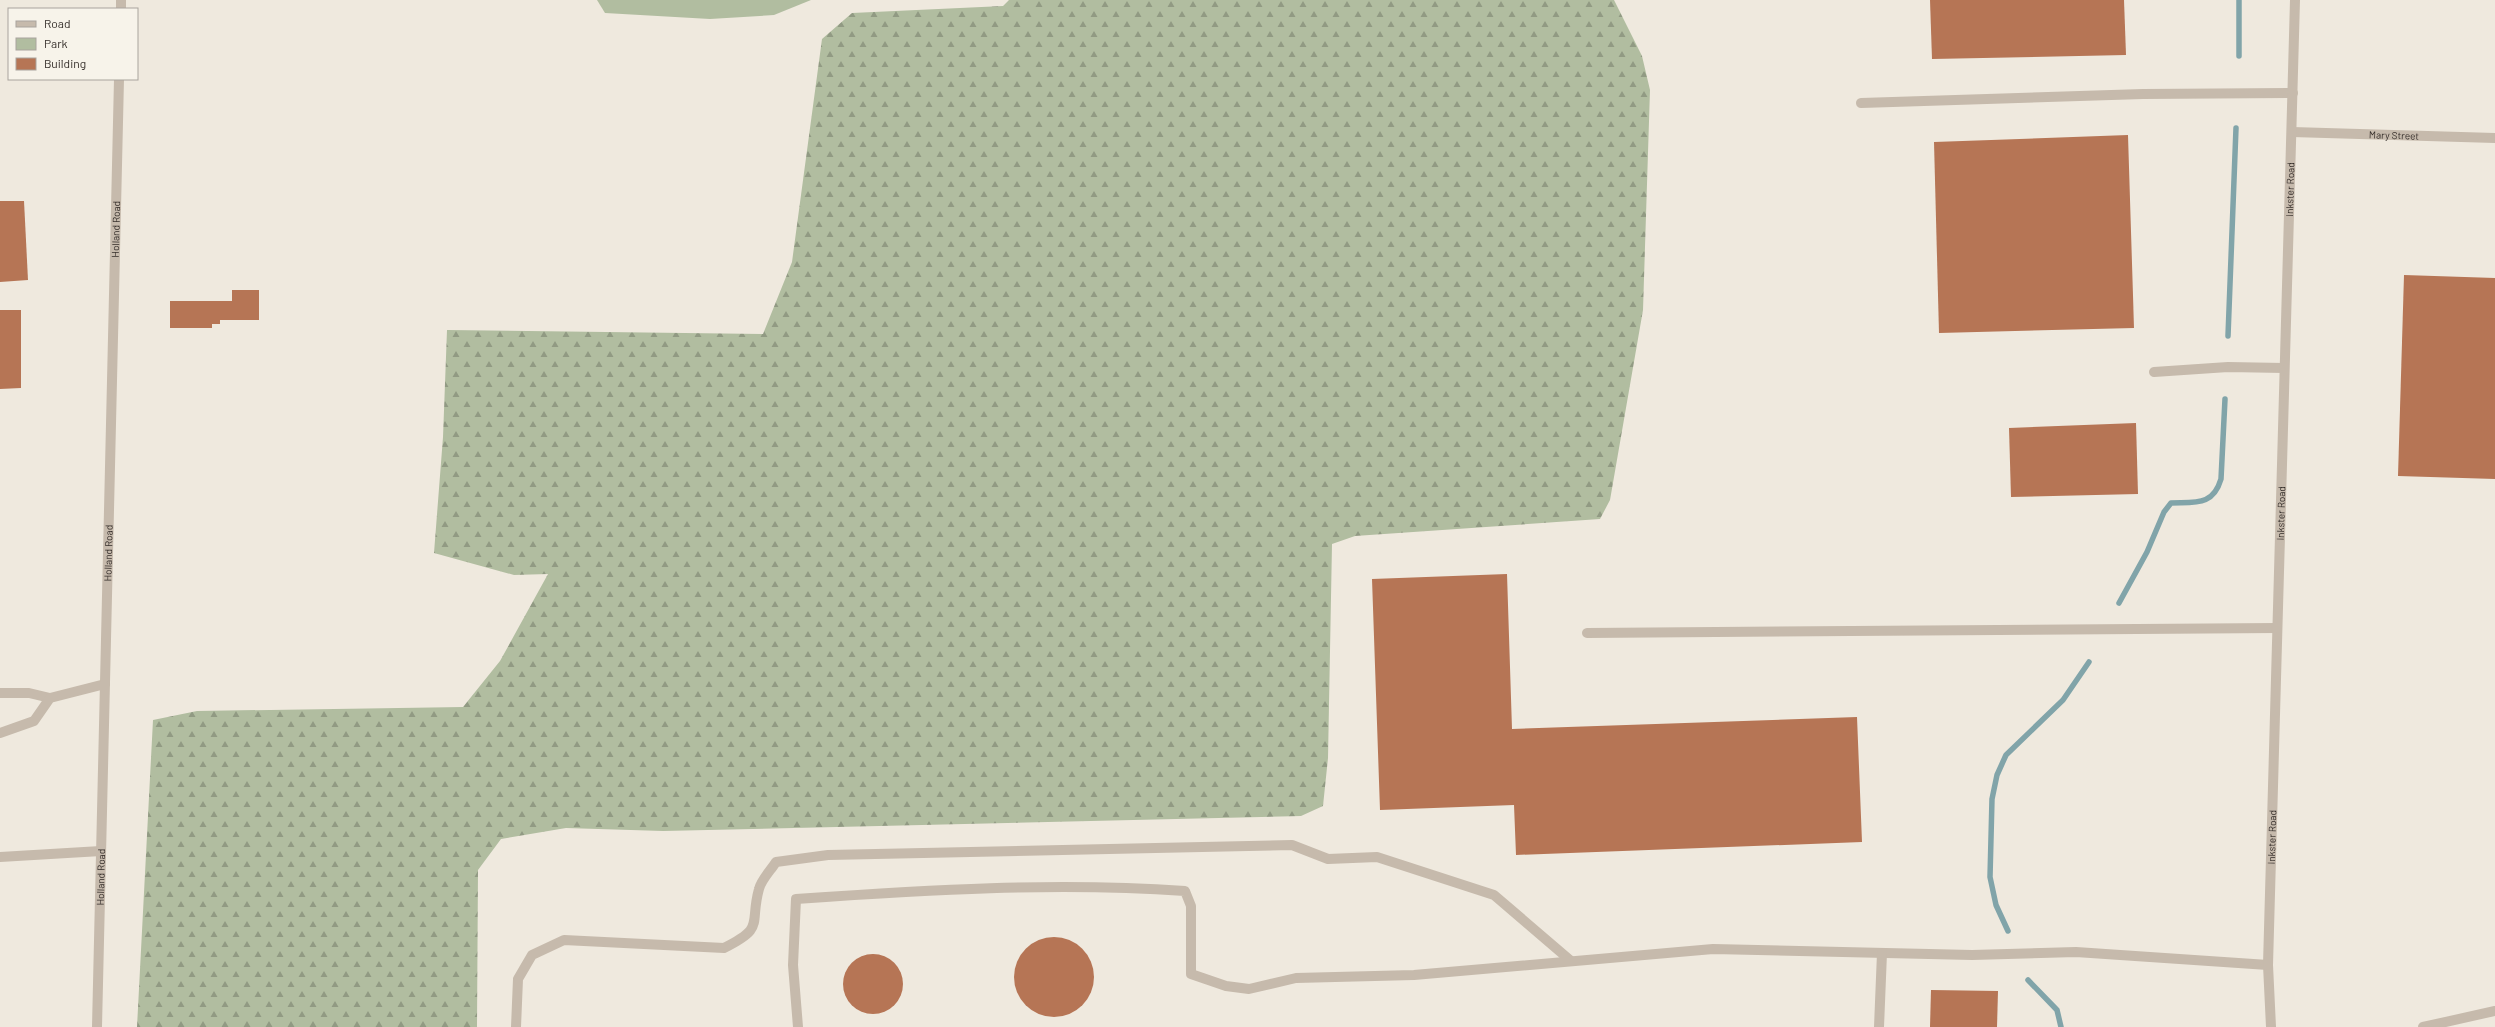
<svg xmlns="http://www.w3.org/2000/svg" width="2495" height="1027" font-family="Barlow,sans-serif">
<defs>
<pattern id="forest-firs" width="22" height="20" patternUnits="userSpaceOnUse"><rect width="22" height="20" fill="#b1bda0"/><path d="M5 1l3.5 6h-7zM16 11l3.5 6h-7z" fill="#919a83"/></pattern>
</defs>
<rect width="100%" height="100%" fill="#efe9de"/>
<!-- green -->
<polygon fill="#b1bda0" points="597,0 811,0 774,15 710,19 605,13"/>
<!-- forest -->
<polygon fill="url(#forest-firs)" points="1009,0 1614,0 1642,56 1650,90 1643,310 1610,500 1600,519 1355,536 1332,544 1328,758 1323,806 1301,816 663,831 566,828 501,839 478,870 477,1027 137,1027 153,720 197,711 463,707 500,661 548,574 514,575 434,553 443,437 447,330 763,334 792,262 822,39 852,13 1003,6"/>
<g fill="none" stroke-linecap="round" stroke-linejoin="round">
<!-- stream -->
<g stroke="#81a4a9" stroke-width="5.5">
<polyline points="2239,0 2239,56"/>
<polyline points="2228,336 2236,128"/>
<path d="M 2119,603 L 2147,552 L 2164,512 L 2171,503 C 2196,502 2213,506 2221,479 L 2225,399"/>
<polyline points="2008,931 1996,905 1990,877 1992,799 1997,775 2006,755 2063,700 2089,662"/>
<polyline points="2028,980 2057,1010 2061,1027"/>
</g>
</g>
<!-- building -->
<g fill="#b67555">
<polygon points="1930,0 2124,0 2126,55 1932,59"/>
<polygon points="2128,135 2134,328 1939,333 1934,142"/>
<polygon points="0,201 24,201 28,280 0,282"/>
<polygon points="2404,275 2495,278 2495,479 2398,476"/>
<polygon points="232,290 259,290 259,320 220,320 220,324 212,324 212,328 170,328 170,301 232,301"/>
<polygon points="0,310 21,310 21,388 0,389"/>
<polygon points="2136,423 2138,494 2011,497 2009,428"/>
<polygon points="1507,574 1512,729 1857,717 1862,842 1516,855 1514,805 1380,810 1372,579"/>
<circle cx="1054" cy="977" r="40"/>
<circle cx="873" cy="984" r="30"/>
<polygon points="1931,990 1998,991 1997,1027 1930,1027"/>
</g>
<g fill="none" stroke-linecap="round" stroke-linejoin="round">
<!-- minor -->
<g stroke="#c6baac" stroke-width="10">
<polyline points="121,9 121,0"/>
<polyline points="1861,103 2143,94 2293,93"/>
<path id="s1" d="M 2292,132 L 2495,138"/>
<polyline points="2154,372 2228,367 2284,368"/>
<polyline points="1587,633 2277,628"/>
<polyline points="0,693 29,693 50,698"/>
<polyline points="0,733 34,721 50,698 105,684"/>
<polyline points="0,857 101,851"/>
<path id="s2" d="M 97,1027 L 119,79"/>
<path d="M 516,1027 L 518,979 L 532,955 L 564,940 L 724,948 C 766,927 749,925 759,889 C 761,880 771,870 776,862 L 828,855 L 1292,845 L 1328,859 L 1377,857 L 1494,895 L 1571,961"/>
<path d="M 798,1027 L 793,965 L 796,899 C 925,890 1055,882 1185,891 L 1191,906 L 1191,974 L 1226,986 L 1249,989 L 1296,978 L 1414,975 L 1713,949 L 1972,955 L 2076,952 L 2268,965"/>
<polyline points="1879,1027 1882,953"/>
<path id="s3" d="M 2271,1027 L 2268,965 L 2295,0"/>
<polyline points="2423,1027 2495,1011"/>
</g>
</g>
<g text-anchor="middle" stroke-width="3" stroke-linejoin="round" paint-order="stroke">
<!-- street labels -->
<g font-size="10" fill="#352e2a" stroke="#f7f3ea">
<text dy="4" stroke="none"><textPath href="#s1" startOffset="102">Mary Street</textPath></text>
<text dy="4" stroke="none"><textPath href="#s3" startOffset="838">Inkster Road</textPath></text>
<text dy="4" stroke="none"><textPath href="#s2" startOffset="798">Holland Road</textPath></text>
<text dy="4" stroke="none"><textPath href="#s3" startOffset="514">Inkster Road</textPath></text>
<text dy="4" stroke="none"><textPath href="#s2" startOffset="474">Holland Road</textPath></text>
<text dy="4" stroke="none"><textPath href="#s3" startOffset="190">Inkster Road</textPath></text>
<text dy="4" stroke="none"><textPath href="#s2" startOffset="150">Holland Road</textPath></text>
</g>
</g>
<!-- legend -->
<rect x="8" y="8" width="130" height="72" fill="#f7f3ea" stroke="#a9a49d"/>
<rect x="16" y="21" width="20" height="6" fill="#c6baac" stroke="#a9a49d"/>
<text x="44" y="28" font-size="12" fill="#352e2a">Road</text>
<rect x="16" y="38" width="20" height="12" fill="#b1bda0" stroke="#a9a49d"/>
<text x="44" y="48" font-size="12" fill="#352e2a">Park</text>
<rect x="16" y="58" width="20" height="12" fill="#b67555" stroke="#a9a49d"/>
<text x="44" y="68" font-size="12" fill="#352e2a">Building</text>
</svg>
